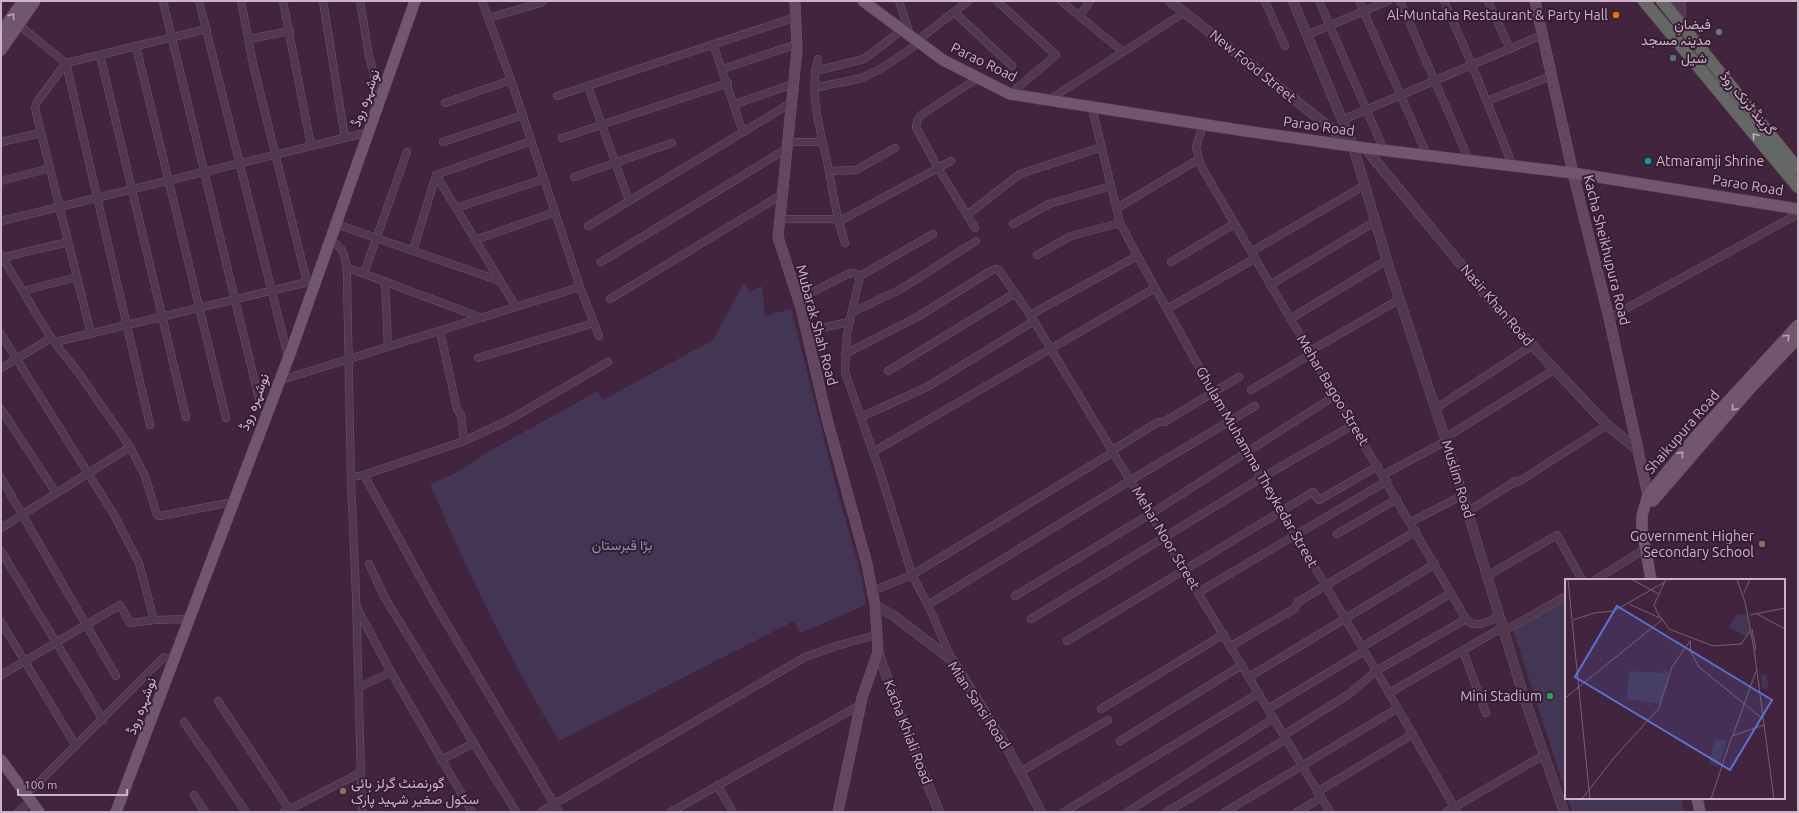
<svg xmlns="http://www.w3.org/2000/svg" width="1799" height="813" font-family="Ubuntu,Vazirmatn,sans-serif">
<rect width="100%" height="100%" fill="#42243f"/>
<!-- green -->
<g fill="#433655">
<path d="M 744,283 L 750,292 L 762,286 L 765,316 L 791,309 L 839,498 L 861,574 L 866,605 L 800,633 L 794,621 L 559,741 C 509,658 468,573 430,484 L 456,473 L 486,453 L 598,391 L 603,400 L 713,340 Z"/>
<polygon points="1566,600 1566,793 1513,630"/>
<polygon points="1568,798 1681,798 1684,812 1572,812"/>
</g>
<g fill="none" stroke-linecap="round" stroke-linejoin="round">
<defs>
<g id="minor">
<polyline points="163,1 259,399"/>
<polyline points="199,1 288,356"/>
<polyline points="241,1 253,64 307,282"/>
<polyline points="283,1 311,146"/>
<polyline points="323,1 345,138"/>
<polyline points="360,1 369,56 380,98"/>
<polyline points="482,1 511,80 580,287 599,336"/>
<polyline points="899,1 910,35"/>
<polyline points="997,1 1056,55 1010,94"/>
<polyline points="1061,1 1122,51"/>
<polyline points="1265,1 1285,46"/>
<polyline points="1319,1 1384,150"/>
<polyline points="1359,1 1427,155"/>
<polyline points="1400,1 1469,160"/>
<polyline points="1444,1 1472,65 1513,166"/>
<polyline points="1488,1 1510,49"/>
<polyline points="954,12 1012,66"/>
<polyline points="1080,15 1090,1"/>
<polyline points="488,18 541,3 543,1"/>
<polyline points="19,25 66,63 150,425"/>
<polyline points="1307,35 1388,1"/>
<polyline points="248,39 290,31"/>
<polyline points="917,41 968,1"/>
<polyline points="713,44 743,132"/>
<polyline points="136,46 226,418"/>
<polyline points="100,55 186,417"/>
<path d="M 818,59 C 808,96 822,135 829,171 C 833,196 837,219 845,243"/>
<polyline points="723,69 797,44"/>
<polyline points="815,71 864,59 902,30"/>
<polyline points="588,86 629,201"/>
<polyline points="814,88 862,78 882,68 919,43"/>
<polyline points="557,96 796,17"/>
<polyline points="1047,101 1185,12"/>
<polyline points="1487,101 1551,76"/>
<polyline points="445,103 511,80"/>
<polyline points="735,104 793,84"/>
<polyline points="1092,108 1120,223 1131,244 1246,452 1381,679 1457,812"/>
<polyline points="1342,120 1542,35"/>
<path d="M 1203,125 L 1196,147 L 1201,166 L 1466,619 C 1476,630 1488,621 1500,616"/>
<polyline points="562,138 728,83"/>
<polyline points="1,142 41,133"/>
<polyline points="443,142 523,115"/>
<polyline points="787,142 822,142"/>
<polyline points="829,171 856,170 895,148"/>
<polyline points="436,175 531,141"/>
<polyline points="574,177 672,143"/>
<polyline points="1,181 50,168"/>
<polyline points="456,208 544,179"/>
<polyline points="1117,208 1199,159"/>
<polyline points="967,215 1020,174 1102,147"/>
<polyline points="779,219 837,219"/>
<polyline points="1,221 369,132"/>
<polyline points="838,222 951,161"/>
<polyline points="336,224 500,281"/>
<polyline points="1013,224 1049,204 1111,186"/>
<polyline points="588,226 791,103"/>
<polyline points="975,228 938,168 916,127 917,121 921,115 978,78"/>
<polyline points="933,234 860,276 847,334 845,372 880,472 912,575 928,605 952,660"/>
<path d="M 330,240 C 347,250 345,258 347,276 L 351,481 L 356,596 L 362,812"/>
<polyline points="475,240 555,212"/>
<polyline points="413,251 436,175 516,307"/>
<polyline points="1251,252 1365,185"/>
<polyline points="1,255 51,338 78,372 130,447 145,476 157,515 160,516 233,502"/>
<polyline points="1037,255 1071,236 1120,223"/>
<polyline points="5,257 68,242"/>
<polyline points="601,262 786,149"/>
<polyline points="1171,262 1234,224"/>
<polyline points="346,267 482,318"/>
<polyline points="364,273 407,152"/>
<polyline points="385,281 388,347"/>
<polyline points="1270,285 1376,221"/>
<polyline points="23,291 77,277"/>
<polyline points="610,299 781,195"/>
<polyline points="799,299 848,274 854,273 860,276"/>
<polyline points="1167,309 1254,259"/>
<polyline points="851,313 901,289 976,241"/>
<polyline points="1030,315 1137,256"/>
<polyline points="1609,318 1798,214"/>
<polyline points="1290,319 1387,260"/>
<polyline points="440,331 457,409 461,415 464,441"/>
<polyline points="807,331 849,322"/>
<polyline points="1,334 113,513 139,563 154,620 190,619"/>
<polyline points="91,334 35,108 37,102 66,63 207,29"/>
<polyline points="55,342 312,281"/>
<polyline points="1310,351 1400,299"/>
<polyline points="845,354 919,316 989,272 995,269 999,270 1034,321 1330,812"/>
<polyline points="478,358 594,323"/>
<polyline points="1,368 51,338"/>
<polyline points="888,371 1015,293"/>
<polyline points="278,381 580,287"/>
<polyline points="1251,390 1311,354"/>
<polyline points="1,409 56,493"/>
<polyline points="1435,409 1533,345"/>
<polyline points="861,417 927,387 1034,321"/>
<polyline points="1445,438 1555,369"/>
<polyline points="873,452 1155,288"/>
<polyline points="364,475 435,604 559,812"/>
<polyline points="1383,475 1446,441"/>
<polyline points="351,477 364,475 464,441 507,421 608,362"/>
<polyline points="1,478 116,676"/>
<polyline points="1467,512 1516,481 1518,482 1607,425"/>
<polyline points="1411,522 1463,495"/>
<polyline points="1,528 130,447"/>
<polyline points="1337,534 1397,499"/>
<polyline points="1,551 103,720"/>
<polyline points="369,564 385,598 516,812"/>
<polyline points="1487,576 1557,535 1582,580"/>
<polyline points="1595,580 1645,549"/>
<polyline points="872,591 912,575 1110,454 1113,450 1158,422 1164,422 1239,377"/>
<polyline points="1199,592 1387,481"/>
<polyline points="1015,596 1152,513 1336,395"/>
<polyline points="928,605 1131,480 1255,406"/>
<polyline points="358,610 391,672 472,812"/>
<polyline points="1031,619 1261,478 1353,425"/>
<polyline points="1,622 76,746"/>
<polyline points="1067,641 1313,492 1319,500 1378,466"/>
<polyline points="1231,646 1294,609 1298,602 1416,531"/>
<polyline points="1362,647 1451,593"/>
<polyline points="1463,651 1486,713"/>
<polyline points="1,675 120,605 130,623 154,620"/>
<polyline points="1249,677 1435,564"/>
<polyline points="358,688 391,672"/>
<polyline points="1389,693 1498,630 1513,626 1566,596"/>
<polyline points="218,701 289,809"/>
<polyline points="1101,709 1224,634"/>
<polyline points="1268,709 1364,651"/>
<polyline points="184,722 246,812"/>
<polyline points="1284,735 1349,694 1376,671 1466,619"/>
<polyline points="1120,741 1242,665"/>
<polyline points="441,760 474,743"/>
<polyline points="1020,772 1108,720"/>
<polyline points="717,785 733,812"/>
<polyline points="1317,792 1413,734"/>
<polyline points="27,794 164,657 175,660"/>
<polyline points="194,795 205,812"/>
<polyline points="18,812 31,801"/>
<polyline points="284,812 360,773"/>
<polyline points="541,812 805,657 836,646 876,635"/>
<polyline points="671,812 860,705"/>
<polyline points="1064,812 1259,693"/>
<polyline points="1127,812 1274,718"/>
<polyline points="1167,812 1286,739"/>
<polyline points="1225,812 1398,708"/>
<polyline points="1297,812 1321,798"/>
<polyline points="1446,812 1544,755"/>
</g>
<g id="tertiary">
<polyline points="1170,1 1352,145"/>
<polyline points="1293,1 1353,146 1388,264 1446,441 1524,697 1564,812"/>
<polyline points="1663,3 1679,1"/>
<polyline points="1680,24 1681,1"/>
<polyline points="1365,148 1495,306 1607,425 1639,451"/>
<polyline points="875,605 894,616 953,661 1009,751 1041,812"/>
<polyline points="878,652 906,731 939,812"/>
</g>
<g id="secondary">
<polyline points="795,1 797,50 778,237 801,308 827,419 867,564 875,605 878,652 862,698 838,812"/>
<polyline points="1535,1 1573,173 1609,318 1649,500"/>
</g>
<g id="primary">
<polyline points="863,1 943,60 1010,94 1239,130 1365,148 1573,173 1798,209"/>
<polyline points="1,32 23,1"/>
<polyline points="1,50 35,1"/>
<polyline points="1653,501 1748,391 1798,338"/>
<polyline points="1651,580 1642,529 1642,516 1648,495 1696,436 1798,325"/>
<polyline points="1,760 39,812"/>
<polyline points="1697,798 1700,812"/>
<polyline points="116,812 291,351 415,1"/>
</g>
<g id="trunk">
<polyline points="1644,1 1798,187"/>
<polyline points="1662,1 1798,169"/>
</g>
</defs>
<!-- minor casing -->
<use href="#minor" stroke="#6f566b" stroke-width="8"/>
<!-- tertiary casing -->
<use href="#tertiary" stroke="#6f566b" stroke-width="10"/>
<!-- secondary casing -->
<use href="#secondary" stroke="#6f566b" stroke-width="11"/>
<!-- primary casing -->
<use href="#primary" stroke="#583f54" stroke-width="12"/>
<!-- trunk casing -->
<use href="#trunk" stroke="#594055" stroke-width="13"/>
<!-- minor -->
<use href="#minor" stroke="#51384e" stroke-width="7"/>
<!-- tertiary -->
<use href="#tertiary" stroke="#51384e" stroke-width="9"/>
<!-- secondary -->
<use href="#secondary" stroke="#654660" stroke-width="10"/>
<!-- primary -->
<use href="#primary" stroke="#72566e" stroke-width="11"/>
<!-- trunk -->
<use href="#trunk" stroke="#646764" stroke-width="12"/>
</g>
<!-- one-way arrows -->
<defs><path id="oneway-chevron" d="M-2-3.5L2.5 0L-2 3.5" fill="none" stroke-width="1.6" stroke-linecap="round" stroke-linejoin="round"/></defs>
<g stroke="#baa2b6">
<use href="#oneway-chevron" transform="translate(12 16) rotate(-55)"/>
<use href="#oneway-chevron" transform="translate(1787 337) rotate(-47)"/>
<use href="#oneway-chevron" transform="translate(1734 408) rotate(131)"/>
<use href="#oneway-chevron" transform="translate(1681 454) rotate(-51)"/>
</g>
<use stroke="#c2adbe" href="#oneway-chevron" transform="translate(1755 136) rotate(-130)"/>
<!-- markers -->
<circle fill="#e8710a" stroke="#371d33" stroke-width="1.5" cx="1616" cy="15" r="4"/>
<circle fill="#6b7280" stroke="#371d33" stroke-width="1.5" cx="1719" cy="32" r="4"/>
<circle fill="#5c6f8a" stroke="#371d33" stroke-width="1.5" cx="1673" cy="58" r="4"/>
<circle fill="#0f9aa8" stroke="#371d33" stroke-width="1.5" cx="1648" cy="161" r="4"/>
<g fill="#8d6e63" stroke="#371d33" stroke-width="1.5">
<circle cx="1762" cy="544" r="4"/>
<circle cx="343" cy="791" r="4"/>
</g>
<circle fill="#2e9e5b" stroke="#371d33" stroke-width="1.5" cx="1550" cy="696" r="4"/>
<g text-anchor="middle" stroke-width="4" stroke-linejoin="round" paint-order="stroke">
<!-- poi labels -->
<g font-size="14" fill="#ccb5c8" stroke="#371d33" text-anchor="end">
<text x="1608" y="20">Al-Muntaha Restaurant &amp; Party Hall</text>
<text x="1711" y="29">فیضانِ<tspan x="1711" dy="16">مدینہ مسجد</tspan></text>
<text x="1681" y="63" text-anchor="start">شیل</text>
<text x="1656" y="166" text-anchor="start">Atmaramji Shrine</text>
<text x="1754" y="541">Government Higher<tspan x="1754" dy="16">Secondary School</tspan></text>
<text x="1542" y="701">Mini Stadium</text>
<text x="351" y="788" text-anchor="start">گورنمنٹ گرلز ہائی<tspan x="351" dy="16">سکول صغیر شہید پارک</tspan></text>
</g>
<!-- street labels -->
<g font-size="14" fill="#ccb5c8" stroke="#371d33">
<text transform="translate(984 62) rotate(26)" y="5">Parao Road</text>
<text transform="translate(1253 66) rotate(39)" y="5">New Food Street</text>
<text transform="translate(365 98) rotate(-70)" y="5">نوشہرہ روڈ</text>
<text transform="translate(1748 103) rotate(50)" y="5">گرینڈ ٹرنک روڈ</text>
<text transform="translate(1319 126) rotate(8)" y="5">Parao Road</text>
<text transform="translate(1748 185) rotate(9)" y="5">Parao Road</text>
<text transform="translate(1607 250) rotate(76)" y="5">Kacha Sheikhupura Road</text>
<text transform="translate(1497 305) rotate(49)" y="5">Nasir Khan Road</text>
<text transform="translate(817 325) rotate(75)" y="5">Mubarak Shah Road</text>
<text transform="translate(1333 390) rotate(59)" y="5">Mehar Bagoo Street</text>
<text transform="translate(254 402) rotate(-69)" y="5">نوشہرہ روڈ</text>
<text transform="translate(1682 432) rotate(-49)" y="5">Shaikupura Road</text>
<text transform="translate(1257 467) rotate(60)" y="5">Ghulam Muhamma Theykedar Street</text>
<text transform="translate(1458 479) rotate(73)" y="5">Muslim Road</text>
<text transform="translate(1166 538) rotate(59)" y="5">Mehar Noor Street</text>
<text transform="translate(979 705) rotate(57)" y="5">Mian Sansi Road</text>
<text transform="translate(141 706) rotate(-69)" y="5">نوشہرہ روڈ</text>
<text transform="translate(908 732) rotate(69)" y="5">Kacha Khiali Road</text>
</g>
<!-- park labels -->
<g font-size="14" fill="#8891b1" stroke="#371d33">
<text x="622" y="550">بڑا قبرستان</text>
</g>
</g>
<!-- overview -->
<g transform="translate(1565 579)">
<rect width="220" height="220" fill="#42243f"/>
<path d="M 172,35 L 182,36 L 185,52 L 181,58 L 164,48 ZM 101,90 L 104,95 L 95,125 L 62,120 L 64,92 L 96,94 ZM 196,95 L 201,96 L 204,109 L 197,110 ZM 150,160 L 162,161 L 154,188 L 144,185 Z" fill="#433655"/>
<path fill="none" stroke="#795e76" stroke-width="1" d="M 3,0 L 7,40M 66,0 L 94,15M 172,0 L 180,23 L 189,70 L 209,220M 179,14 L 185,0M 64,25 L 97,40 L 104,50 L 148,67 L 176,65 L 185,52M 192,35 L 220,50M 185,36 L 220,29M 95,39 L 89,26 L 101,0M 7,41 L 25,220M 8,41 L 29,34 L 49,32 L 100,3M 187,50 L 191,71M 125,61 L 126,73 L 134,88 L 198,140M 0,119 L 98,40M 168,156 L 191,92M 17,220 L 48,180 L 94,129 L 107,88 L 125,62M 146,220 L 167,157 L 199,146"/>
<path fill="#5a72d2" fill-opacity="0.15" stroke="#5a72d2" stroke-width="2" d="M 52,27 L 207,121 L 165,191 L 10,98 Z"/>
<rect width="220" height="220" fill="none" stroke="#ccb5c8" stroke-width="2"/>
</g>
<!-- border -->
<rect width="1799" height="813" fill="none" stroke="#ccb5c8" stroke-width="4"/>
<!-- scale -->
<path d="M18 789v6h109v-6" fill="none" stroke="#ccb5c8" stroke-width="2"/>
<text x="24" y="789" font-size="12" fill="#ccb5c8" stroke="#371d33" stroke-width="3" paint-order="stroke">100 m</text>
</svg>
